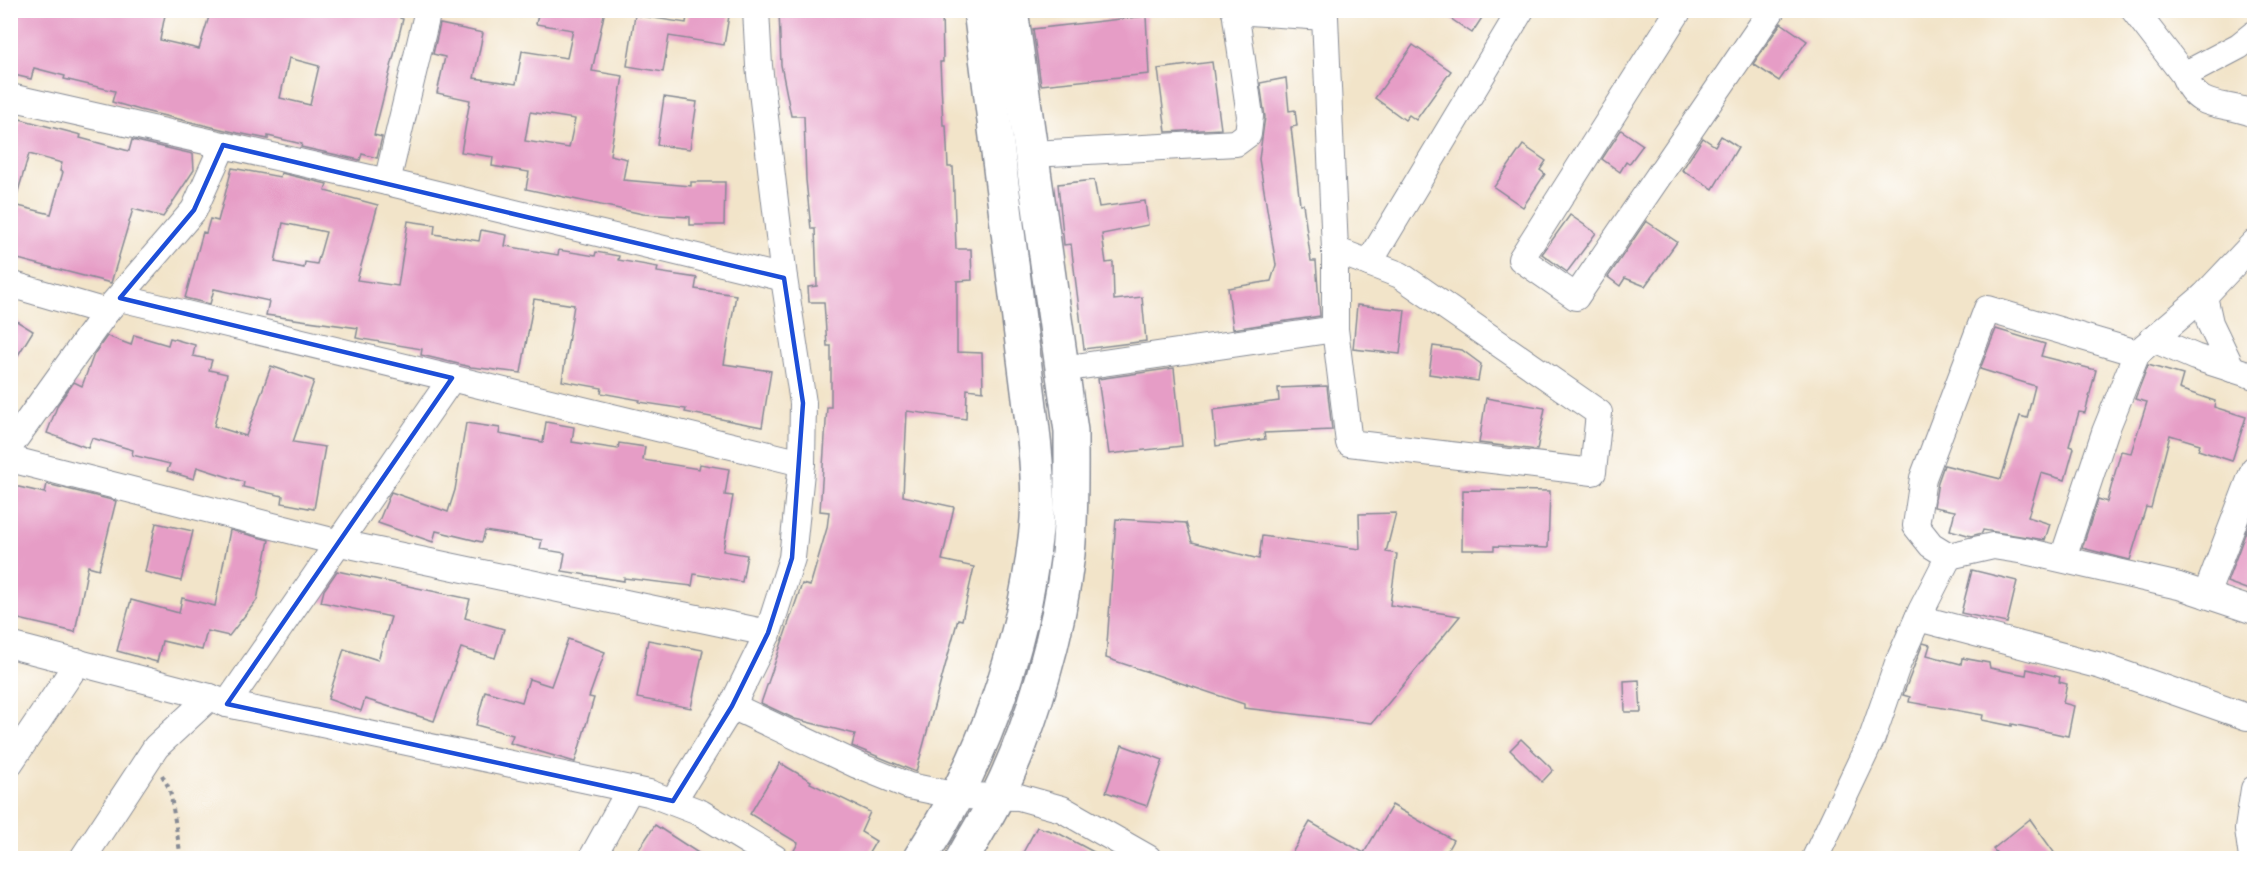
<svg xmlns="http://www.w3.org/2000/svg" width="2265" height="869" font-family="Vollkorn,serif">
<rect width="100%" height="100%" fill="#fff"/>
<filter id="ink" filterUnits="userSpaceOnUse"><feTurbulence type="fractalNoise" baseFrequency=".0167" numOctaves="2"/><feDisplacementMap in="SourceGraphic" scale="12" xChannelSelector="R" yChannelSelector="G"/><feConvolveMatrix kernelMatrix="1 2 1 2 8 2 1 2 1" color-interpolation-filters="sRGB"/></filter>
<filter id="wash" filterUnits="userSpaceOnUse"><feTurbulence type="fractalNoise" baseFrequency=".008" numOctaves="4" result="noise"/><feDisplacementMap in="SourceGraphic" scale="24" xChannelSelector="R" yChannelSelector="G"/><feGaussianBlur stdDeviation="1.35" result="paint"/><feColorMatrix in="noise" values="0 0 0 0 0 0 0 0 0 0 0 0 0 0 0 0 0 1.4 0 .05"/><feComposite in="paint" operator="in"/></filter>
<g filter="url(#wash)">
<rect width="100%" height="100%" fill="#f2e4c9"/>
<g id="blocks">
<!-- building -->
<g fill="#e69dc6" fill-rule="evenodd">
<path d="M 10,10 L 166,10 L 160,40 L 199,49 L 211,10 L 402,10 L 400,18 L 403,19 L 374,135 L 382,137 L 377,158 L 362,154 L 360,160 L 301,147 L 302,144 L 268,136 L 268,139 L 238,133 L 140,110 L 112,102 L 115,91 L 64,79 L 65,76 L 34,68 L 31,79 L 10,74 ZM 289,58 L 319,66 L 310,105 L 280,98 Z"/>
<path d="M 539,10 L 605,10 L 592,71 L 623,76 L 610,155 L 627,159 L 623,180 L 691,186 L 691,182 L 725,182 L 724,225 L 690,225 L 690,217 L 643,214 L 526,189 L 529,172 L 492,166 L 493,157 L 461,152 L 470,100 L 437,93 L 445,57 L 433,54 L 440,24 L 483,33 L 474,78 L 516,84 L 522,51 L 567,58 L 573,30 L 536,24 ZM 530,112 L 575,119 L 569,148 L 525,141 Z"/>
<polygon points="688,10 730,10 724,45 669,36 663,72 627,66 635,15 686,23"/>
<polygon points="779,10 942,10 943,62 940,62 943,125 946,125 948,167 953,167 956,249 971,249 972,280 957,281 957,352 982,353 983,391 967,389 966,419 907,411 903,496 954,507 942,560 974,567 962,620 958,619 916,772 852,746 855,734 795,719 761,703 802,584 810,586 827,528 829,512 820,511 827,407 831,407 831,346 827,346 824,302 809,302 808,287 817,286 815,229 811,229 806,180 804,116 791,116 781,65"/>
<polygon points="1438,10 1487,10 1472,33"/>
<polygon points="1146,16 1149,74 1041,85 1033,29"/>
<polygon points="1781,23 1807,41 1779,81 1753,64"/>
<polygon points="1413,45 1451,71 1416,120 1409,115 1405,120 1375,98"/>
<polygon points="1212,62 1221,129 1166,132 1158,69"/>
<polygon points="1286,78 1289,111 1295,110 1297,126 1291,127 1300,204 1303,204 1311,261 1316,261 1320,316 1233,329 1228,288 1271,281 1276,265 1259,159 1265,117 1260,83"/>
<polygon points="664,97 697,102 690,149 657,145"/>
<path d="M 20,119 L 81,135 L 80,138 L 129,151 L 132,140 L 193,154 L 194,170 L 163,217 L 133,209 L 111,283 L 10,257 L 10,124 L 18,126 ZM 29,154 L 62,163 L 60,171 L 63,172 L 51,214 L 14,205 Z"/>
<polygon points="1621,130 1643,145 1629,164 1626,162 1620,172 1602,159"/>
<polygon points="1721,136 1738,147 1713,189 1682,170 1703,138 1715,146"/>
<polygon points="1523,145 1546,161 1540,170 1545,174 1523,207 1494,187"/>
<path d="M 232,168 L 280,177 L 281,173 L 327,184 L 325,191 L 378,205 L 357,280 L 398,286 L 408,221 L 435,225 L 434,234 L 479,241 L 481,230 L 507,235 L 505,246 L 558,255 L 559,250 L 595,256 L 596,252 L 619,256 L 618,260 L 658,267 L 657,272 L 697,278 L 695,289 L 736,295 L 724,364 L 771,371 L 762,427 L 685,412 L 686,409 L 639,402 L 640,400 L 601,393 L 602,388 L 562,381 L 574,305 L 534,299 L 521,373 L 471,367 L 421,355 L 422,349 L 356,338 L 358,328 L 266,315 L 269,301 L 214,289 L 210,304 L 185,298 L 203,232 L 206,233 L 210,219 L 218,221 ZM 283,223 L 326,232 L 317,264 L 305,262 L 304,268 L 275,262 Z"/>
<polygon points="1094,180 1099,207 1145,201 1148,225 1102,234 1106,263 1113,262 1114,300 1142,297 1146,341 1084,349 1071,244 1064,245 1058,184"/>
<polygon points="1570,215 1596,233 1567,272 1542,254"/>
<polygon points="1646,221 1677,242 1645,286 1625,278 1620,286 1608,277"/>
<polygon points="1357,305 1405,310 1400,354 1353,349"/>
<polygon points="10,317 33,331 10,368"/>
<polygon points="1996,329 2045,344 2041,356 2096,370 2085,413 2079,412 2069,446 2074,448 2065,480 2041,473 2028,517 2050,524 2045,540 1983,530 1982,533 1971,536 1950,530 1955,511 1934,507 1938,482 1944,465 2001,479 2020,416 2027,418 2035,386 1980,369"/>
<polygon points="134,335 168,345 170,338 195,345 193,356 212,360 209,370 227,374 214,426 246,436 271,366 314,381 293,442 325,447 314,509 282,503 283,496 243,487 244,482 197,467 194,479 167,471 170,464 132,455 133,450 92,438 88,448 47,433 58,404 74,382 82,386 94,354 107,336 131,345"/>
<polygon points="1433,346 1462,350 1481,364 1478,381 1429,374"/>
<polygon points="2148,365 2183,375 2179,389 2215,401 2214,407 2246,417 2232,461 2198,450 2200,444 2170,435 2151,508 2146,507 2130,560 2082,548 2098,499 2107,502 2121,451 2131,453 2147,402 2135,399"/>
<polygon points="1174,368 1182,446 1109,454 1098,379"/>
<polygon points="1327,386 1332,430 1264,433 1265,439 1216,446 1213,410 1279,401 1278,388"/>
<polygon points="1486,398 1545,408 1537,450 1479,443"/>
<polygon points="546,422 574,427 572,442 618,449 619,443 645,447 643,460 699,469 700,464 729,469 725,495 733,496 723,551 747,555 742,582 694,574 692,586 624,578 624,581 562,571 565,553 540,549 542,540 485,531 482,542 436,531 433,542 378,523 391,492 448,512 455,490 466,423 500,428 499,434 543,442"/>
<polygon points="47,484 116,501 99,569 88,566 75,632 10,617 10,485 45,493"/>
<polygon points="1463,490 1550,491 1548,548 1494,546 1494,550 1462,550"/>
<polygon points="2254,510 2254,592 2227,582"/>
<polygon points="1396,513 1386,552 1397,554 1390,605 1460,616 1372,723 1244,708 1244,704 1106,658 1116,519 1186,523 1192,542 1259,559 1262,536 1360,549 1359,514"/>
<polygon points="156,523 193,531 181,581 145,572"/>
<polygon points="230,530 269,540 257,600 229,636 207,631 202,650 162,641 157,662 117,651 131,600 179,613 182,598 215,606"/>
<polygon points="1972,570 2017,581 2007,623 1961,613"/>
<polygon points="337,571 470,599 465,618 504,629 495,658 461,648 434,721 365,699 361,711 328,699 344,649 378,660 391,617 321,602 324,590"/>
<polygon points="568,639 605,652 589,697 594,698 575,762 510,743 513,735 476,725 485,691 522,702 529,679 551,686"/>
<polygon points="648,640 703,650 691,708 637,698"/>
<polygon points="1923,643 1930,645 1927,655 1961,664 1962,658 1989,663 1990,668 2026,675 2027,669 2060,677 2059,682 2067,684 2063,703 2074,706 2068,736 2012,724 2012,726 1982,720 1983,715 1909,702 1910,697 1903,695"/>
<polygon points="1639,680 1641,712 1625,712 1624,681"/>
<polygon points="1521,739 1553,770 1542,782 1510,750"/>
<polygon points="1122,745 1163,760 1147,806 1106,792"/>
<polygon points="780,763 811,781 810,783 870,812 861,832 876,841 866,858 790,858 798,843 750,814"/>
<polygon points="1392,805 1453,840 1443,858 1289,858 1310,822 1364,853"/>
<polygon points="2030,819 2058,858 2001,858 1993,849"/>
<polygon points="655,825 706,858 633,858"/>
<polygon points="1037,827 1058,833 1105,858 1020,858"/>
</g>
</g>
</g>
<g filter="url(#ink)">
<use href="#blocks" fill-opacity="0" stroke="#868a94" stroke-width="1.5"/>
<g fill="none" stroke-linecap="round" stroke-linejoin="round">
<defs>
<g id="minor">
<polyline points="1679,10 1521,259 1576,297 1772,10"/>
<polyline points="2134,10 2184,75 2239,46 2254,34"/>
<path d="M 2184,75 C 2197,112 2224,101 2254,114"/>
<polyline points="10,97 387,182 784,278"/>
<polyline points="1032,154 1236,143 1248,134 1250,116 1235,10"/>
<polyline points="387,182 428,10"/>
<polyline points="1369,263 1521,10"/>
<polyline points="10,284 106,312"/>
<polyline points="2204,296 2210,323 2232,369"/>
<polyline points="120,298 802,463"/>
<polyline points="1335,329 1349,443 1593,472 1599,413 1400,275 1335,250"/>
<polyline points="2153,339 2195,357 2254,376"/>
<polyline points="2137,353 1987,309 1923,478 1916,526 1931,545 1949,556 1993,546 2025,551 2179,586 2254,611"/>
<polyline points="1062,369 1335,329 1335,250 1325,17 1235,11"/>
<polyline points="10,446 106,312 194,210 223,145"/>
<polyline points="10,459 340,543 768,633"/>
<polyline points="2063,558 2105,432 2137,353 2204,296 2254,243"/>
<polyline points="2206,595 2254,469"/>
<polyline points="1918,618 2101,666 2247,717"/>
<polyline points="10,645 210,697 227,704 649,793 701,813 775,858"/>
<polyline points="227,704 452,378"/>
<polyline points="732,706 857,765 909,786 958,796 1019,797 1062,809 1148,858"/>
<polyline points="10,763 78,662"/>
<polyline points="673,801 732,706 768,633 792,558 802,463 803,403 784,278 759,66 756,10"/>
<polyline points="83,858 156,747 210,697"/>
<polyline points="592,858 630,789"/>
<polyline points="1815,858 1872,738 1898,663 1921,611 1949,556"/>
<polyline points="2252,858 2248,829 2254,789"/>
</g>
<g id="major">
<path d="M 920,858 C 982,763 1022,652 1035,539 C 1040,503 1037,466 1033,430 L 980,10"/>
<path d="M 963,858 C 974,837 988,816 998,795 C 1033,724 1059,632 1068,554 C 1072,513 1071,472 1071,431 L 1011,10"/>
</g>
</defs>
<!-- minor casing -->
<use href="#minor" stroke="#868a94" stroke-width="28"/>
<!-- major casing -->
<use href="#major" stroke="#868a94" stroke-width="36"/>
<!-- path -->
<polyline stroke="#868a94" stroke-width="4" stroke-dasharray="4.5 4.5" stroke-linecap="butt" points="162,775 170,790 181,858"/>
<!-- minor -->
<use href="#minor" stroke="#fff" stroke-width="26"/>
<!-- major -->
<use href="#major" stroke="#fff" stroke-width="33"/>
</g>
</g>
<!-- marked area -->
<path fill="none" stroke="#1d4ed8" stroke-width="4.5" stroke-linejoin="round" d="M 223,145 L 784,278 L 803,403 L 792,558 L 768,633 L 732,706 L 673,801 L 227,704 L 452,378 L 120,298 L 194,210 Z"/>
<!-- margin -->
<rect width="2265" height="869" fill="none" stroke="#fff" stroke-width="36"/>
</svg>
